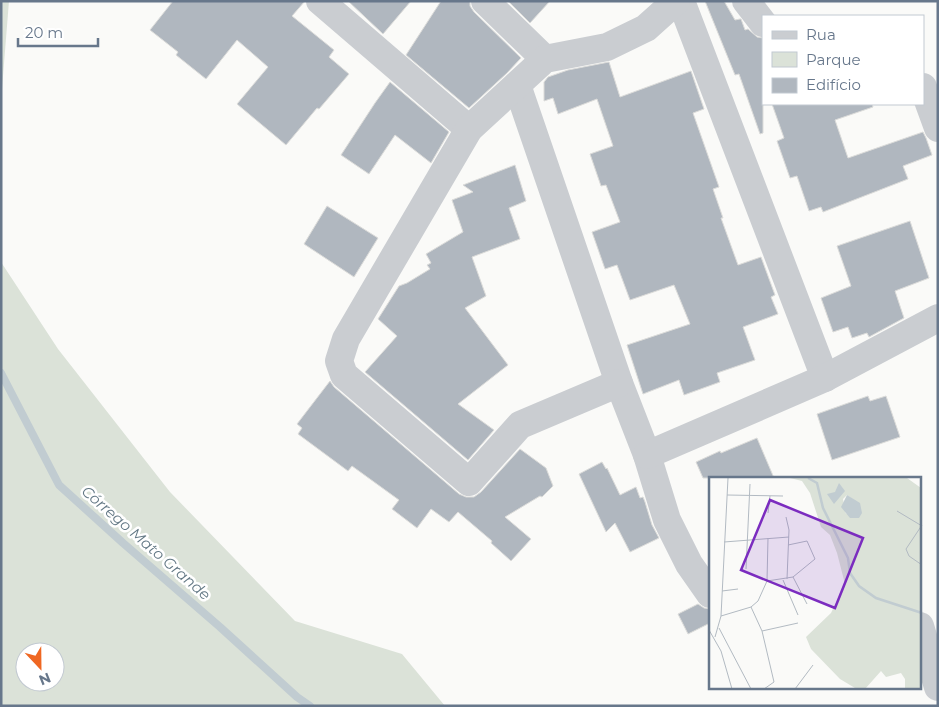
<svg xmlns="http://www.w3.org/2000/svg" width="939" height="707" font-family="Montserrat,sans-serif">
<rect width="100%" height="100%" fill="#fafaf8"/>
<!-- green -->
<g fill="#dbe2d8" fill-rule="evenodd">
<polygon points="1,1 9,1 1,101"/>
<path d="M 1,262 L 58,349 L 170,492 L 295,621 L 402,654 L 445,706 L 1,706 ZM 25,652 L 55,652 L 55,682 L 25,682 Z"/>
</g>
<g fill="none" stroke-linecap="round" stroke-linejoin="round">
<!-- stream -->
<polyline stroke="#c1ccd1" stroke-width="8" points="1,373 59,485 123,543 220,627 297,697 310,706"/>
</g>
<!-- building -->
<g fill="#b0b7bf" stroke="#dcdcda">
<polygon points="173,1 305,1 292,16 334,50 329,57 349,74 319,109 317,108 286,145 237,104 268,67 237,40 206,79 176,55 178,52 150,30"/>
<polygon points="348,1 411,1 383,34"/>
<polygon points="441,1 470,1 470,6 474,12 521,58 507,73 469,108 406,55"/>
<polygon points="508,1 550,1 530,23"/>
<polygon points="705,1 724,1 735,20 740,19 741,19 745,30 748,29 757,37 763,38 763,133 760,134 739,74 735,75"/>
<polygon points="609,62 620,97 691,71 704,109 693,113 719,187 713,189 723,218 721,218 738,265 761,257 775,295 771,297 778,314 743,327 755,360 717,373 720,382 684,395 679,380 643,394 627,345 690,324 674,285 630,300 617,265 605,269 592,232 620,222 606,185 601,186 590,154 613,146 597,99 558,114 553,98 544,101 544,82 548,77 568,70"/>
<polygon points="390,82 449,132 431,163 395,135 369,174 341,155 375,103"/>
<polygon points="772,104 872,104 873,107 835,120 848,158 923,132 926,138 932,155 903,166 908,179 823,212 821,207 809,211 797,176 790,178 777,141 784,138"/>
<polygon points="515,165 526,201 509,208 520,239 472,257 486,296 465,308 508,365 458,404 494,430 468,460 365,372 397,336 378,319 399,286 407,283 430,269 427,265 431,263 426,254 463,232 452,200 473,192 463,185"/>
<polygon points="327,206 378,238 354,277 304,244"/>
<polygon points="910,221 929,278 895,291 904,318 869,337 867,333 852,338 848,327 833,332 821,298 851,286 837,246"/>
<polygon points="330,381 334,387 459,494 466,497 474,497 481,492 520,449 546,468 553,486 542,497 540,496 505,517 531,539 511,561 491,543 492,541 458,512 449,522 431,509 417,528 392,509 399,500 352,466 348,471 298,434 302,428 297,424"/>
<polygon points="868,396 870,401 886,396 900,437 832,460 817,414"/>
<polygon points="757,438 774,478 703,478 696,462 720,451 721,453"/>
<polygon points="602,462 606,469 607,468 620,495 636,487 640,498 643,497 645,502 652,525 659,538 630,552 615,523 606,532 579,474"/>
<polygon points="698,604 704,608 710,609 710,623 688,634 678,614"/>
</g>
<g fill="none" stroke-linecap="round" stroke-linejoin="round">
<!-- street -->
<g stroke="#cacdd1" stroke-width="28">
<polyline points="320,1 469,129"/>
<polyline points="485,1 545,59"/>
<polyline points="681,1 825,378"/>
<polyline points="746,1 763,23"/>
<polyline points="517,85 619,383 647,455 667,520 689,564 710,594"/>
<polyline points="923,87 938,128"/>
<polyline points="619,383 520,425 469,482 344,375 339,361 346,339 469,129 545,59 607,47 646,28 676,1"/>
<polyline points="647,455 825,378 938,318"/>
<polyline points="920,626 938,687"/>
</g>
</g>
<g text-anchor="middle" stroke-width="5" stroke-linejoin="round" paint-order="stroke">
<!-- water labels -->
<g font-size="15" font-style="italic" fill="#637885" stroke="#fff">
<text transform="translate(146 543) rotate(41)" y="5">Córrego Mato Grande</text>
</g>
</g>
<!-- overview -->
<g transform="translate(709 477)">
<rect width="212" height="212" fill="#fafaf8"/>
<path d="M 81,1 L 198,1 L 212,11 L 212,212 L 196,212 L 196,202 L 192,196 L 177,200 L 172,194 L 156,212 L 146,211 L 131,202 L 102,172 L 97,160 L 122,136 L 136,107 L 128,76 L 121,58 L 112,50 L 101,16 L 93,4 ZM 138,18 L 149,26 L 137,37 L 134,22 Z" fill="#dbe2d8" fill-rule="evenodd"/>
<path d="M 130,6 L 136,14 L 125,27 L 118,17 L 126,15 ZM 138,18 L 151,26 L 153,36 L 150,41 L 141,41 L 132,30 Z" fill="#c1ccd1"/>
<path fill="none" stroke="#c1ccd1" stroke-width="2.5" d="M 99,1 L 108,6 L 114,31 L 139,81 L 141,96 L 150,109 L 167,121 L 213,136"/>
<path fill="none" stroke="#b2bac2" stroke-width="1" d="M 18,18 L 74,19M 188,34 L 213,49M 59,36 L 61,19M 77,40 L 80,53 L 78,102M 213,48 L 197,72 L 200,79 L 213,88M 15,65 L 80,60M 37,92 L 41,7M 84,100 L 98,127M 74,103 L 89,138M 58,104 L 59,61M 13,114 L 29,112M 42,130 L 49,124 L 58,104 L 84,100 L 106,82 L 98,64 L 79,68M 12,139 L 42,130 L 53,154 L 65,205 L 55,212M 10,151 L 42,212M 0,153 L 12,174 L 23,212M 53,154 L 89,146M 6,160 L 12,139 L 19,1M 86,212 L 104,188"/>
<path fill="#7b2cbf" fill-opacity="0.15" stroke="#7b2cbf" stroke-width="2.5" d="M 61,23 L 154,61 L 126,131 L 32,93 Z"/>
<rect width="212" height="212" fill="none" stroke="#67778b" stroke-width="2.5"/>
</g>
<!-- border -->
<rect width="939" height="707" fill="none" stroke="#67778b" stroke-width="5"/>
<!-- legend -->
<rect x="762" y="15" width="162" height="90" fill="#ffffff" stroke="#c2c9d1"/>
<rect x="772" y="31" width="25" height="8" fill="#cacdd1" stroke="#c2c9d1"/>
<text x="806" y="40" font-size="15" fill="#67778b">Rua</text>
<rect x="772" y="52" width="25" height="15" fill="#dbe2d8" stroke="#c2c9d1"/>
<text x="806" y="65" font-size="15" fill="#67778b">Parque</text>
<rect x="772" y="78" width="25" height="15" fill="#b0b7bf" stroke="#c2c9d1"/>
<text x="806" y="90" font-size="15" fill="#67778b">Edifício</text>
<!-- north arrow -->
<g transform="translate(40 667) rotate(158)"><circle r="24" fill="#ffffff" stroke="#c2c9d1"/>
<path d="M0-4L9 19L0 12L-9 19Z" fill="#ef6722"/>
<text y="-8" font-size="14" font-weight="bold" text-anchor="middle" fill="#67778b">N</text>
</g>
<!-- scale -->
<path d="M18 38v8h80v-8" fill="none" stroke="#67778b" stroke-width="2.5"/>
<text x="25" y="38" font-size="15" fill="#67778b" stroke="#ffffff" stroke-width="4" paint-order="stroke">20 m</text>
</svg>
